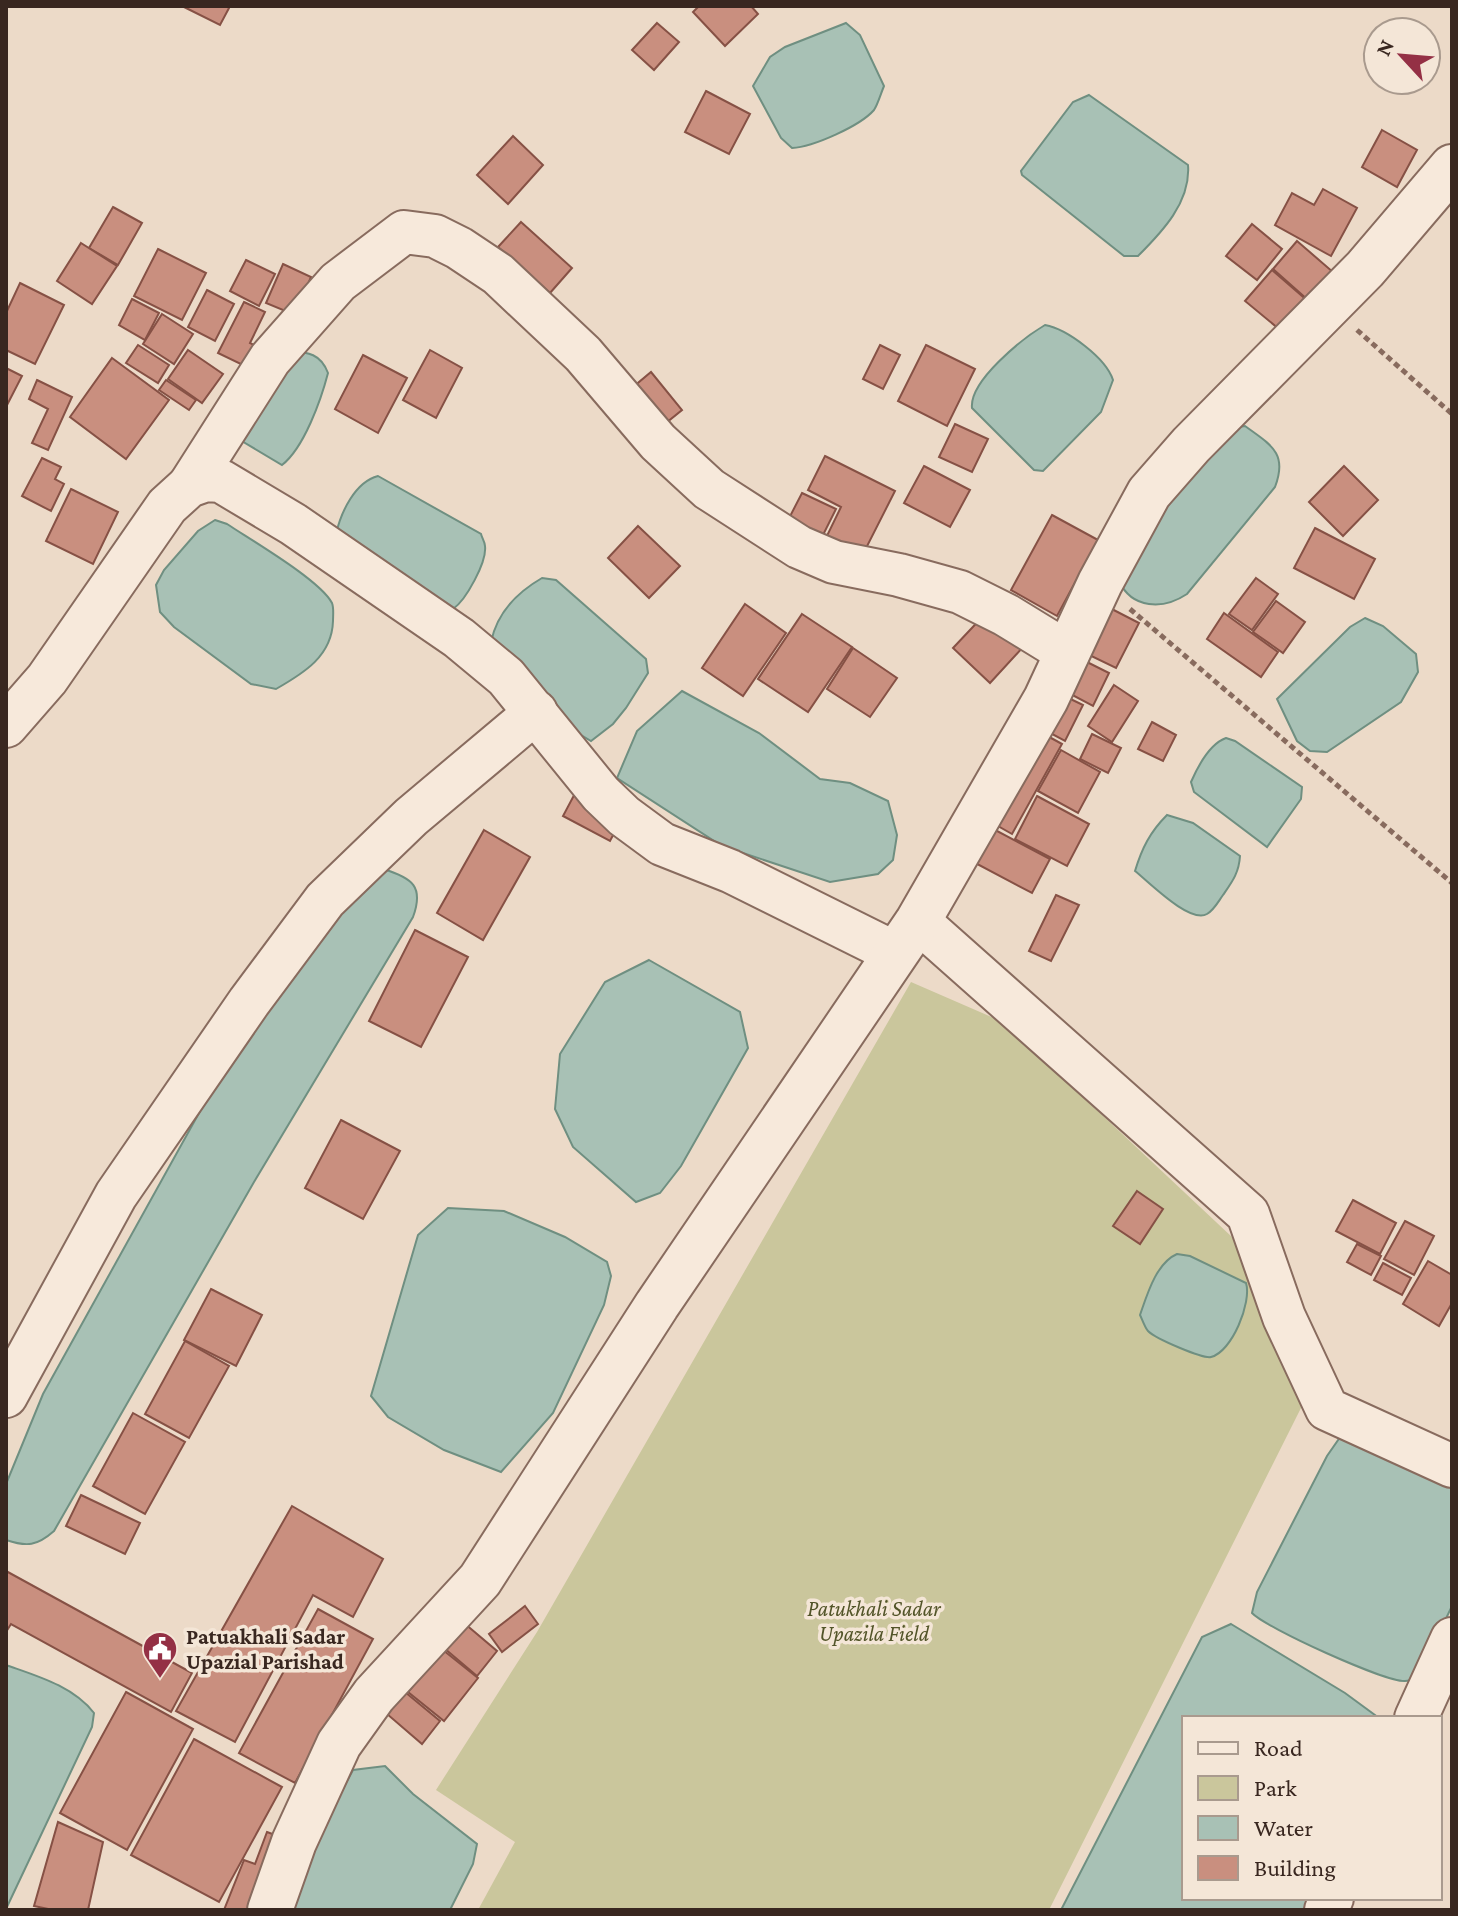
<svg xmlns="http://www.w3.org/2000/svg" width="1458" height="1916" font-family="'Crimson Pro',serif">
<rect width="100%" height="100%" fill="#ecdac8"/>
<!-- green -->
<polygon fill="#cac69c" points="911,982 1003,1022 1232,1237 1306,1398 1049,1910 478,1910 515,1842 436,1790 537,1632"/>
<!-- water -->
<g fill="#a8c1b5" stroke="#6f8f81" stroke-width="2">
<path d="M 846,23 L 860,35 L 884,86 C 881,93 878,104 874,110 C 860,126 813,147 792,148 L 781,138 L 753,86 L 770,57 L 785,47 Z"/>
<path d="M 1089,95 L 1188,165 C 1191,202 1162,232 1138,256 L 1124,256 L 1022,175 L 1021,171 L 1073,102 Z"/>
<path d="M 1045,325 C 1067,329 1106,358 1113,380 L 1101,412 L 1043,471 L 1034,470 L 972,408 C 969,381 1023,338 1045,325 Z"/>
<path d="M 290,351 C 308,352 321,354 328,373 C 321,400 304,448 282,465 L 240,440 Z"/>
<path d="M 1245,426 C 1271,445 1288,453 1275,487 L 1187,594 C 1163,610 1132,609 1119,581 L 1128,554 L 1232,428 Z"/>
<path d="M 378,476 L 481,534 C 482,538 485,542 485,546 C 487,562 466,600 453,609 L 336,534 C 341,512 355,482 378,476 Z"/>
<path d="M 215,520 L 227,524 C 251,540 320,580 332,603 C 334,608 333,615 333,621 C 332,656 304,673 276,689 L 251,684 L 174,627 L 160,612 L 156,585 L 164,570 L 198,531 Z"/>
<path d="M 542,578 L 556,580 L 646,659 L 648,673 L 626,708 L 613,724 L 591,741 L 576,732 L 491,642 C 497,613 516,593 542,578 Z"/>
<polygon points="1365,618 1383,626 1416,654 1418,672 1401,702 1327,752 1310,751 1297,741 1277,699 1350,627"/>
<polygon points="682,691 759,733 820,779 850,783 888,801 897,835 893,860 878,874 830,882 722,846 617,778 637,731"/>
<path d="M 1226,738 L 1235,741 L 1302,787 L 1301,799 L 1267,847 L 1194,792 L 1191,782 C 1198,766 1209,744 1226,738 Z"/>
<path d="M 1167,815 L 1193,823 L 1240,856 C 1239,873 1232,882 1223,895 C 1218,902 1214,910 1207,914 C 1190,924 1149,882 1135,871 C 1142,848 1150,832 1167,815 Z"/>
<path d="M 383,869 C 413,878 424,887 413,917 L 254,1182 L 54,1531 C 37,1546 27,1547 6,1540 L 6,1484 L 43,1394 L 214,1086 L 271,993 L 366,878 Z"/>
<polygon points="649,960 740,1012 748,1048 681,1166 660,1193 636,1202 573,1147 555,1109 560,1054 605,982"/>
<polygon points="448,1208 504,1211 565,1237 607,1262 611,1276 604,1305 553,1413 501,1472 444,1450 388,1417 371,1396 418,1235"/>
<path d="M 1177,1254 L 1190,1256 L 1246,1283 C 1252,1302 1232,1352 1211,1357 C 1203,1359 1156,1339 1148,1331 C 1145,1328 1142,1319 1140,1315 C 1147,1295 1156,1263 1177,1254 Z"/>
<path d="M 1343,1433 L 1452,1480 L 1452,1606 L 1417,1679 C 1413,1679 1409,1681 1405,1681 C 1385,1682 1266,1628 1252,1613 L 1257,1592 L 1327,1456 Z"/>
<polygon points="1231,1624 1345,1693 1379,1718 1184,1718 1184,1898 1318,1898 1312,1910 1061,1910 1202,1637"/>
<path d="M 6,1665 C 37,1676 73,1686 94,1713 L 92,1727 L 6,1909 Z"/>
<polygon points="385,1766 413,1794 477,1844 473,1864 450,1910 289,1910 326,1821 353,1770"/>
</g>
<!-- building -->
<g fill="#c98f7f" stroke="#865145" stroke-width="2">
<polygon points="226,6 229,8 220,25 184,7"/>
<polygon points="699,6 751,6 758,14 725,46 693,12"/>
<polygon points="657,23 679,42 654,70 632,50"/>
<polygon points="706,91 750,114 729,154 685,132"/>
<polygon points="1382,130 1417,150 1397,187 1362,167"/>
<polygon points="513,136 543,165 508,204 477,175"/>
<polygon points="1323,189 1357,208 1331,256 1275,225 1292,193 1314,205"/>
<polygon points="113,207 142,223 118,265 89,248"/>
<polygon points="521,222 572,268 550,293 498,247"/>
<polygon points="1252,224 1282,249 1257,280 1226,256"/>
<polygon points="1297,241 1341,279 1317,308 1273,269"/>
<polygon points="81,243 117,266 92,304 57,281"/>
<polygon points="158,249 206,273 182,320 134,296"/>
<polygon points="246,260 275,274 259,306 230,291"/>
<polygon points="283,264 311,277 295,315 266,303"/>
<polygon points="1272,270 1317,309 1291,339 1245,301"/>
<polygon points="20,283 64,305 35,364 6,350 6,313"/>
<polygon points="207,290 234,304 215,341 188,327"/>
<polygon points="132,299 159,313 145,340 119,325"/>
<polygon points="244,302 265,312 250,343 260,348 249,368 218,353"/>
<polygon points="162,314 193,334 174,364 143,344"/>
<polygon points="138,345 169,365 158,383 126,363"/>
<polygon points="880,345 900,355 883,389 863,379"/>
<polygon points="926,345 975,369 947,426 898,401"/>
<polygon points="188,350 223,374 202,403 168,379"/>
<polygon points="430,350 462,368 436,418 403,400"/>
<polygon points="363,355 407,378 378,433 335,409"/>
<polygon points="112,358 169,400 126,459 70,417"/>
<polygon points="6,368 22,376 6,407"/>
<polygon points="651,372 682,410 656,431 626,393"/>
<polygon points="37,380 72,397 48,450 32,443 48,409 29,399"/>
<polygon points="166,380 196,400 189,410 159,390"/>
<polygon points="955,424 988,439 972,472 939,457"/>
<polygon points="825,456 895,491 859,562 823,544 841,507 808,490"/>
<polygon points="42,458 61,467 55,479 64,484 51,511 22,496"/>
<polygon points="924,466 970,490 950,527 904,503"/>
<polygon points="1344,466 1378,500 1343,536 1309,502"/>
<polygon points="71,489 118,512 93,564 46,541"/>
<polygon points="802,493 836,509 818,545 784,528"/>
<polygon points="1052,515 1098,540 1057,616 1011,590"/>
<polygon points="638,526 680,566 649,598 608,558"/>
<polygon points="1315,528 1375,559 1354,599 1294,568"/>
<polygon points="1256,578 1278,594 1252,630 1229,614"/>
<polygon points="1276,601 1305,622 1283,653 1253,632"/>
<polygon points="745,604 786,633 743,696 702,668"/>
<polygon points="1104,605 1139,623 1116,668 1081,651"/>
<polygon points="987,612 1024,646 990,683 953,648"/>
<polygon points="1224,613 1278,652 1261,677 1207,639"/>
<polygon points="802,614 852,647 808,712 758,679"/>
<polygon points="853,648 897,678 870,717 827,689"/>
<polygon points="1077,657 1109,673 1093,706 1061,689"/>
<polygon points="1114,685 1138,701 1112,742 1088,726"/>
<polygon points="1056,692 1083,705 1065,741 1039,727"/>
<polygon points="1152,722 1176,735 1163,761 1138,749"/>
<polygon points="1033,728 1062,744 1012,834 984,818"/>
<polygon points="1092,734 1121,748 1108,773 1080,759"/>
<polygon points="1061,750 1100,772 1078,813 1038,791"/>
<polygon points="581,782 628,807 610,841 563,816"/>
<polygon points="1037,796 1089,824 1067,866 1015,839"/>
<polygon points="982,823 1050,859 1032,893 964,857"/>
<polygon points="484,830 530,857 483,940 437,913"/>
<polygon points="1056,895 1079,905 1051,961 1029,951"/>
<polygon points="415,930 468,957 421,1047 369,1021"/>
<polygon points="341,1120 400,1151 363,1219 305,1188"/>
<polygon points="1137,1191 1163,1209 1140,1244 1113,1226"/>
<polygon points="1353,1200 1396,1223 1380,1254 1336,1231"/>
<polygon points="1405,1221 1434,1236 1414,1275 1384,1259"/>
<polygon points="1357,1244 1381,1256 1371,1275 1347,1262"/>
<polygon points="1428,1261 1452,1275 1452,1303 1439,1326 1403,1304"/>
<polygon points="1383,1263 1411,1278 1402,1295 1374,1280"/>
<polygon points="211,1289 262,1315 236,1366 184,1340"/>
<polygon points="185,1341 229,1366 189,1438 145,1414"/>
<polygon points="133,1413 185,1442 145,1514 93,1486"/>
<polygon points="81,1495 140,1523 125,1554 66,1526"/>
<polygon points="292,1506 383,1559 353,1617 313,1595 235,1742 176,1711"/>
<polygon points="6,1571 192,1673 171,1712 11,1624 6,1632"/>
<polygon points="525,1606 538,1624 502,1652 489,1634"/>
<polygon points="318,1609 373,1639 295,1783 239,1753"/>
<polygon points="464,1623 497,1651 477,1676 444,1648"/>
<polygon points="443,1650 478,1678 444,1721 408,1692"/>
<polygon points="126,1692 193,1729 127,1850 60,1813"/>
<polygon points="405,1692 440,1721 422,1744 387,1714"/>
<polygon points="194,1739 282,1787 219,1902 131,1855"/>
<polygon points="58,1822 103,1842 88,1910 53,1910 34,1906"/>
<polygon points="267,1832 286,1839 259,1910 224,1910 244,1860 255,1864"/>
</g>
<g fill="none" stroke-linecap="round" stroke-linejoin="round">
<defs>
<g id="minor">
<polyline points="189,486 270,359 338,282 404,232 435,236 459,248 498,274 583,354 658,442 709,489 799,547 834,562 899,575 960,592 1006,615 1068,653"/>
<polyline points="6,726 47,679 167,506 189,486 206,480 221,481 293,524 459,638 506,677 601,794 624,816 662,844 730,871 895,953"/>
<polyline points="918,921 1248,1214 1284,1317 1327,1409 1452,1466"/>
<polyline points="6,1396 116,1195 249,1002 325,900 411,817 536,712"/>
<polyline points="1416,1718 1452,1639"/>
<polyline points="1326,1910 1332,1898"/>
</g>
<polyline id="tertiary" points="270,1910 294,1842 339,1744 374,1695 480,1580 657,1305 918,921 1046,699 1100,583 1149,493 1191,445 1365,269 1452,167"/>
</defs>
<!-- minor casing -->
<use href="#minor" stroke="#886b5e" stroke-width="46"/>
<!-- tertiary casing -->
<use href="#tertiary" stroke="#886b5e" stroke-width="48"/>
<!-- path -->
<g stroke="#886b5e" stroke-width="5" stroke-dasharray="6 4" stroke-linecap="butt">
<polyline points="1357,330 1452,414"/>
<polyline points="1130,609 1452,883"/>
</g>
<!-- minor -->
<use href="#minor" stroke="#f7e9db" stroke-width="42"/>
<!-- tertiary -->
<use href="#tertiary" stroke="#f7e9db" stroke-width="44"/>
</g>
<!-- icons -->
<defs>
<symbol id="civic-pin" viewBox="-11 -11 22 30"><path d="M0 17L-7.5 6A9.5 9.5 0 1 1 7.5 6Z" fill="#943045" stroke="#f4e6d7"/><path d="M-.6-6.5H3V-4.5H.6V-3L4-1V1h2V6H-6V1h2V-1L-.6-3ZM-1.2 2.5V6h2.4V2.5Z" fill="#fff"/></symbol>
</defs>
<g fill-rule="evenodd">
<use href="#civic-pin" x="140" y="1629" width="40" height="54"/>
</g>
<g text-anchor="middle" stroke-width="7" stroke-linejoin="round" paint-order="stroke">
<!-- park labels -->
<g font-size="22" font-style="italic" fill="#525428" stroke="#f4e6d7">
<text x="874" y="1616">Patukhali Sadar<tspan x="874" dy="25">Upazila Field</tspan></text>
</g>
<!-- poi labels -->
<g font-size="22" font-weight="bold" fill="#392720" stroke="#f4e6d7" text-anchor="start">
<text x="186" y="1644">Patuakhali Sadar<tspan x="186" dy="25">Upazial Parishad</tspan></text>
</g>
</g>
<!-- border -->
<rect width="1458" height="1916" fill="none" stroke="#392720" stroke-width="16"/>
<!-- legend -->
<rect x="1182" y="1716" width="260" height="184" fill="#f4e6d7" stroke="#a99a8e" stroke-width="2"/>
<rect x="1198" y="1742" width="40" height="12" fill="#f7e9db" stroke="#a99a8e" stroke-width="2"/>
<text x="1254" y="1756" font-size="24" fill="#392720">Road</text>
<rect x="1198" y="1776" width="40" height="24" fill="#cac69c" stroke="#a99a8e" stroke-width="2"/>
<text x="1254" y="1796" font-size="24" fill="#392720">Park</text>
<rect x="1198" y="1816" width="40" height="24" fill="#a8c1b5" stroke="#a99a8e" stroke-width="2"/>
<text x="1254" y="1836" font-size="24" fill="#392720">Water</text>
<rect x="1198" y="1856" width="40" height="24" fill="#c98f7f" stroke="#a99a8e" stroke-width="2"/>
<text x="1254" y="1876" font-size="24" fill="#392720">Building</text>
<!-- north arrow -->
<g transform="translate(1402 56) rotate(296)"><circle r="38" fill="#f4e6d7" stroke="#a99a8e" stroke-width="2"/>
<path d="M0-6L14 30L0 20L-14 30Z" fill="#943045"/>
<text y="-12" font-size="22" font-weight="bold" text-anchor="middle" fill="#392720">N</text>
</g>
</svg>
